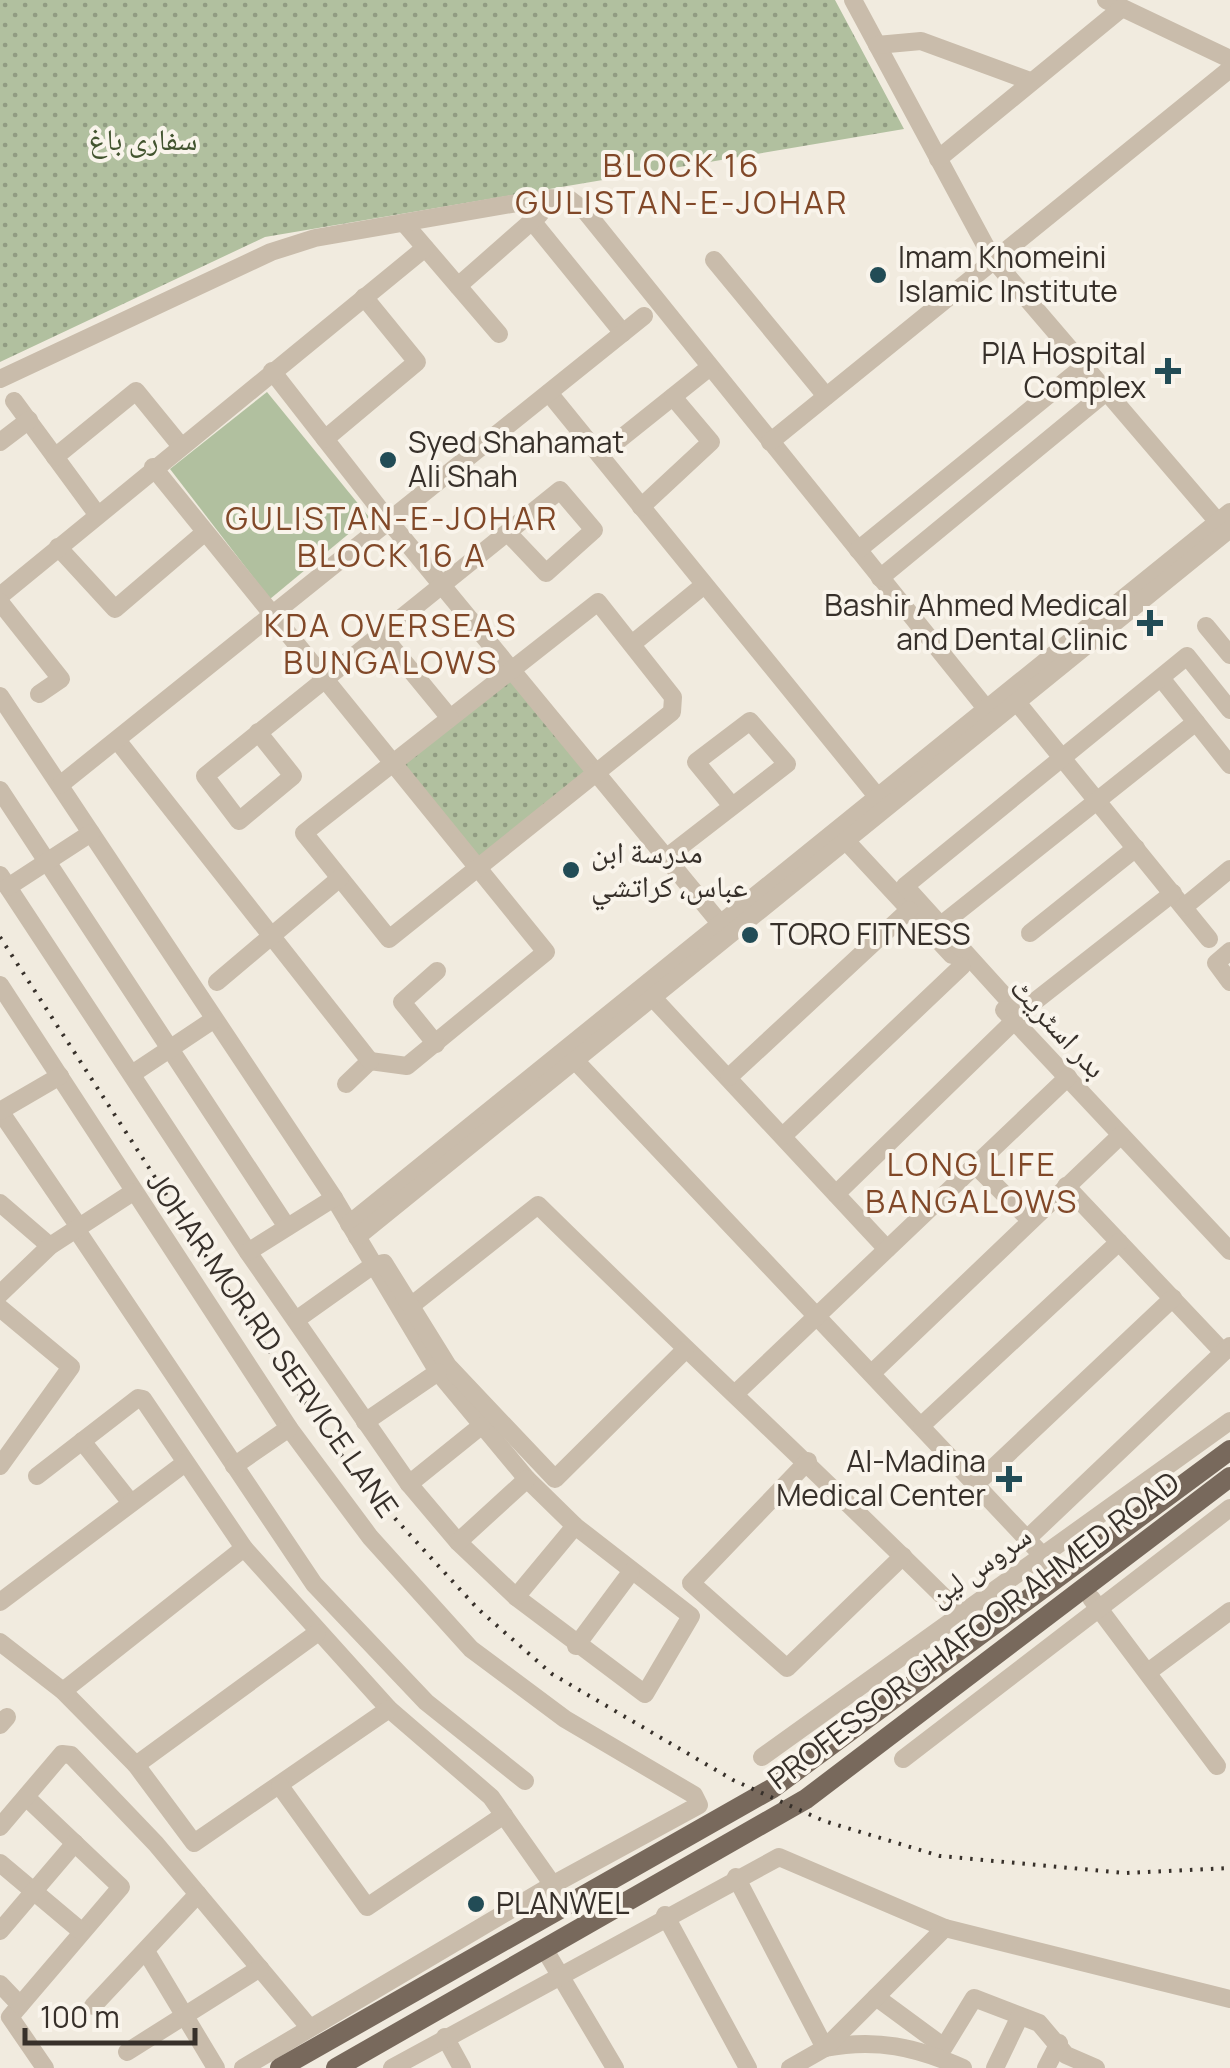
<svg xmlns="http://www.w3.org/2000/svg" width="1230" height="2068" font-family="Manrope,'Noto Naskh Arabic',sans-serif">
<defs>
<pattern id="park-dots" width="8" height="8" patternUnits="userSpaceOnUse" patternTransform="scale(2.5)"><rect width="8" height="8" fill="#b1c09f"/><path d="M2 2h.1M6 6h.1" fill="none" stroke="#919c82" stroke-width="1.8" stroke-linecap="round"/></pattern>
</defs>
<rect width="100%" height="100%" fill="#f1ebdf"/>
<!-- park -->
<g fill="url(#park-dots)">
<polygon points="0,0 835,0 904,129 265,237 0,362"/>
<polygon points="511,670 598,772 477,868 392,764"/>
</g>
<!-- pitch -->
<polygon fill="#b1c09f" points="267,392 369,517 270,599 170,469"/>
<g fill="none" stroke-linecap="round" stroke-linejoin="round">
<!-- minor -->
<g stroke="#c9bcab" stroke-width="18">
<polyline points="853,0 992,258 1224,529"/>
<polyline points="1106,0 1230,59"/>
<polyline points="877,45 921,41 1030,81"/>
<polyline points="938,159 1122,8"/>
<polyline points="532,221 623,333"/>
<polyline points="404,223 499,334"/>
<polyline points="714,260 826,396"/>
<polyline points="458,286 540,214"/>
<polyline points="272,371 389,521 719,922"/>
<polyline points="0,379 271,252 315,238 546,198 569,199 586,212 985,707"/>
<polyline points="549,393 876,795"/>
<polyline points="14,401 97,514"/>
<polyline points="325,439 417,362 364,297"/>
<polyline points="0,442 29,420"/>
<polyline points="770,442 1230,69"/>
<polyline points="600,455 710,367"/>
<polyline points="55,457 136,391 180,445"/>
<polyline points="153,467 546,952 407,1066 370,1061 346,1084"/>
<polyline points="641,507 711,442 673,397"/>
<polyline points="58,547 115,609 204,533"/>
<polyline points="858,550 1084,366"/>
<polyline points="880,578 1106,392"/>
<polyline points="0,596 425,248"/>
<polyline points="0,602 61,679 39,694"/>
<polygon points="598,602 673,697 672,712 389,939 304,833"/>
<polyline points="1206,626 1230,655"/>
<polyline points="381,634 450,718"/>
<polyline points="632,644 704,585"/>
<polyline points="1161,678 1230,765"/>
<polyline points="1011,695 1209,939"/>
<polyline points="0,696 334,1198 438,1372 527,1479 575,1526 691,1616 645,1694 516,1597 458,1542 409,1484 248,1252 0,875"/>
<polyline points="258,732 293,776 239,821 205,776 560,490 594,530 546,573 508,533"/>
<polyline points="117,740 370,1061"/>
<polyline points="60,785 644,316"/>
<polyline points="0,790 287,1227"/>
<polyline points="847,842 952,955"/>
<polyline points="667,857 787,764 750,721 696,762 732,806"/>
<polyline points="8,887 91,833"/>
<polyline points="1173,893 1020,1013 905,886 1187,656 1230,710"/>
<polyline points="1184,907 1230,869"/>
<polyline points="941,925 1196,722"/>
<polyline points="1030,933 1136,848"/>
<polyline points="1230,951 1216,963 1230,982"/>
<polyline points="217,982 340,878"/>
<polyline points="0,985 289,1428 370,1537 471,1649 565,1719 694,1795 699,1805 554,1884 243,2068"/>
<polyline points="654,999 887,1249"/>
<polyline points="1004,1010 1230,1251"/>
<polyline points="436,1044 402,1002 437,971"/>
<polyline points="568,1053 1060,1574"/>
<polyline points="132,1074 213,1020"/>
<polyline points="729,1077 909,910"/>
<polyline points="0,1111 79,1227"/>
<polyline points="0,1111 60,1076"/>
<polyline points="783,1136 962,966"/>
<polyline points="975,1165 1029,1219"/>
<polyline points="1066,1186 1223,1352"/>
<polyline points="836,1194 1014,1021"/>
<polyline points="0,1203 50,1246"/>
<polyline points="349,1224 1230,512"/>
<polyline points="76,1229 314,1584 426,1702 525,1781"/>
<polyline points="357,1237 1230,529"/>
<polyline points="248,1252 334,1198"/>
<polyline points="0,1294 50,1246 133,1192"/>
<path d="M 412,1305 L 538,1205 C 677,1342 820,1474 959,1612"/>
<polyline points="0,1308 71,1367 0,1466"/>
<polyline points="296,1320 372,1266 384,1263 448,1366 555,1479 685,1350"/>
<polyline points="872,1373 1121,1135"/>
<polyline points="737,1392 1068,1077"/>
<polyline points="365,1422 438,1372"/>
<polyline points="922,1425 1119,1242"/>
<polyline points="82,1441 131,1503"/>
<polyline points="808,1461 691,1583 787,1668 903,1556"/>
<polyline points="234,1466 289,1428"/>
<polyline points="37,1476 138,1398 143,1399 244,1548 389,1709 491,1797 560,1895"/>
<polyline points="977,1483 1173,1298"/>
<polyline points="409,1484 481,1426"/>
<polyline points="1029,1537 1230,1346"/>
<polyline points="458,1542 527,1479"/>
<polyline points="516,1597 575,1526"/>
<polyline points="1091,1598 1217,1766"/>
<polyline points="0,1602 185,1463"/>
<polyline points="0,1642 63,1691 136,1765 194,1843 389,1709"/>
<polyline points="576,1646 631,1572"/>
<polyline points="1148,1672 1230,1611"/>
<polyline points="63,1691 244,1548"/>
<polyline points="0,1725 7,1717"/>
<polyline points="762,1757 1230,1421"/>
<polyline points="903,1759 1230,1508"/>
<polyline points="136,1765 317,1633"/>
<polyline points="280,1786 367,1907 504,1815"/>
<polyline points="26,1797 121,1887 10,2017 45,2068"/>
<polyline points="0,1827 62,1754 71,1755 156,1844 309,2027"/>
<polyline points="0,1863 81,1931"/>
<polyline points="736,1877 825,2048"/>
<polyline points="665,1915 748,2068"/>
<polyline points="0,1931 75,1843"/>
<polyline points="545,1950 615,2068"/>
<polyline points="147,1953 216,2068"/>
<polyline points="0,1984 20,2005"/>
<polyline points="876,1997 944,2047 974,1998 1039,2023 1066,2055 1096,2068"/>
<polyline points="93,2006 198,1894"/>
<polyline points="445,2037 462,2068"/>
<path d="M 825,2048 C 876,2038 916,2047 963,2068"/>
<polyline points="127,2052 260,1968"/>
<polyline points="392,2068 779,1857 945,1928"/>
<polyline points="790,2068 825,2048 945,1928 1230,1999"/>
<polyline points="995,2068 1020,2016"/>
<polyline points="1046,2068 1059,2043"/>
</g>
<!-- major -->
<g stroke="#78695c" stroke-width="20">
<polyline points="280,2068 773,1788 1230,1450"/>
<polyline points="336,2068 806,1799 1230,1477"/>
</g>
<!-- rail -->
<polyline stroke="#37302a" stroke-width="4" stroke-dasharray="2.5 8" stroke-linecap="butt" points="0,937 240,1309 356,1476 478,1609 552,1674 733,1780 824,1821 940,1856 1125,1873 1230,1868"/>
</g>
<!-- markers -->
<g fill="#224c56" stroke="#f9f4eb" stroke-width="4">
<circle cx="878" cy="275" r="10"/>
<path d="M1163 356h10v10h10v10h-10v10h-10v-10h-10v-10h10z"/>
<circle cx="388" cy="460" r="10"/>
<path d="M1145 608h10v10h10v10h-10v10h-10v-10h-10v-10h10z"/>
<circle cx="571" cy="870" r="10"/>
<circle cx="750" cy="935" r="10"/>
<path d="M1004 1464h10v10h10v10h-10v10h-10v-10h-10v-10h10z"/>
<circle cx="476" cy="1904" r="10"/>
</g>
<g text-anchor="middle" stroke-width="8" stroke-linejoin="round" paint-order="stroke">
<!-- park labels -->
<g font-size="30" fill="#42542f" stroke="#f9f4eb">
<text x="143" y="150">سفاری باغ</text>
</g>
<!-- poi labels -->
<g font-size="30" fill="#37302a" stroke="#f9f4eb" text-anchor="start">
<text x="898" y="268">Imam Khomeini<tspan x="898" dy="34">Islamic Institute</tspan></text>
<text x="1146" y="364" text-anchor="end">PIA Hospital<tspan x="1146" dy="34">Complex</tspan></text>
<text x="408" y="453">Syed Shahamat<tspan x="408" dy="34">Ali Shah</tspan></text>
<text x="1128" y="616" text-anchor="end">Bashir Ahmed Medical<tspan x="1128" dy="34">and Dental Clinic</tspan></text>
<text x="591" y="863">مدرسة ابن<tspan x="591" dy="34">عباس، كراتشي</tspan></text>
<text x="770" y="945">TORO FITNESS</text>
<text x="986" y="1472" text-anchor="end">Al-Madina<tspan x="986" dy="34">Medical Center</tspan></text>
<text x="496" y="1914">PLANWEL</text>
</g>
<!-- street labels -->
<g font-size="30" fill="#37302a" stroke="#f9f4eb">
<text transform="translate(1058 1028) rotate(47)" y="10">بدر اسٹریٹ</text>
<text transform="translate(272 1345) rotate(55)" y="10">JOHAR MOR RD SERVICE LANE</text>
<text transform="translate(980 1566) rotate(-35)" y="10">سروس لین</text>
<text transform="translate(974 1631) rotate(-37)" y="10">PROFESSOR GHAFOOR AHMED ROAD</text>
</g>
<!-- neighbourhood labels -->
<g font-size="32" letter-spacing="2.5" fill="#814828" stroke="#f9f4eb">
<text x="682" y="177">BLOCK 16<tspan x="682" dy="37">GULISTAN-E-JOHAR</tspan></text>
<text x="392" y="530">GULISTAN-E-JOHAR<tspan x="392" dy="37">BLOCK 16 A</tspan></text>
<text x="391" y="637">KDA OVERSEAS<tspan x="391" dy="37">BUNGALOWS</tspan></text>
<text x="972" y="1176">LONG LIFE<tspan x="972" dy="37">BANGALOWS</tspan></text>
</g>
</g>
<!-- scale -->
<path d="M25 2028v15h170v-15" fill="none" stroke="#37302a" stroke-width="5"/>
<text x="40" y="2028" font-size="30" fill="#37302a" stroke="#f9f4eb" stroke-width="8" paint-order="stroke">100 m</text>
</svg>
